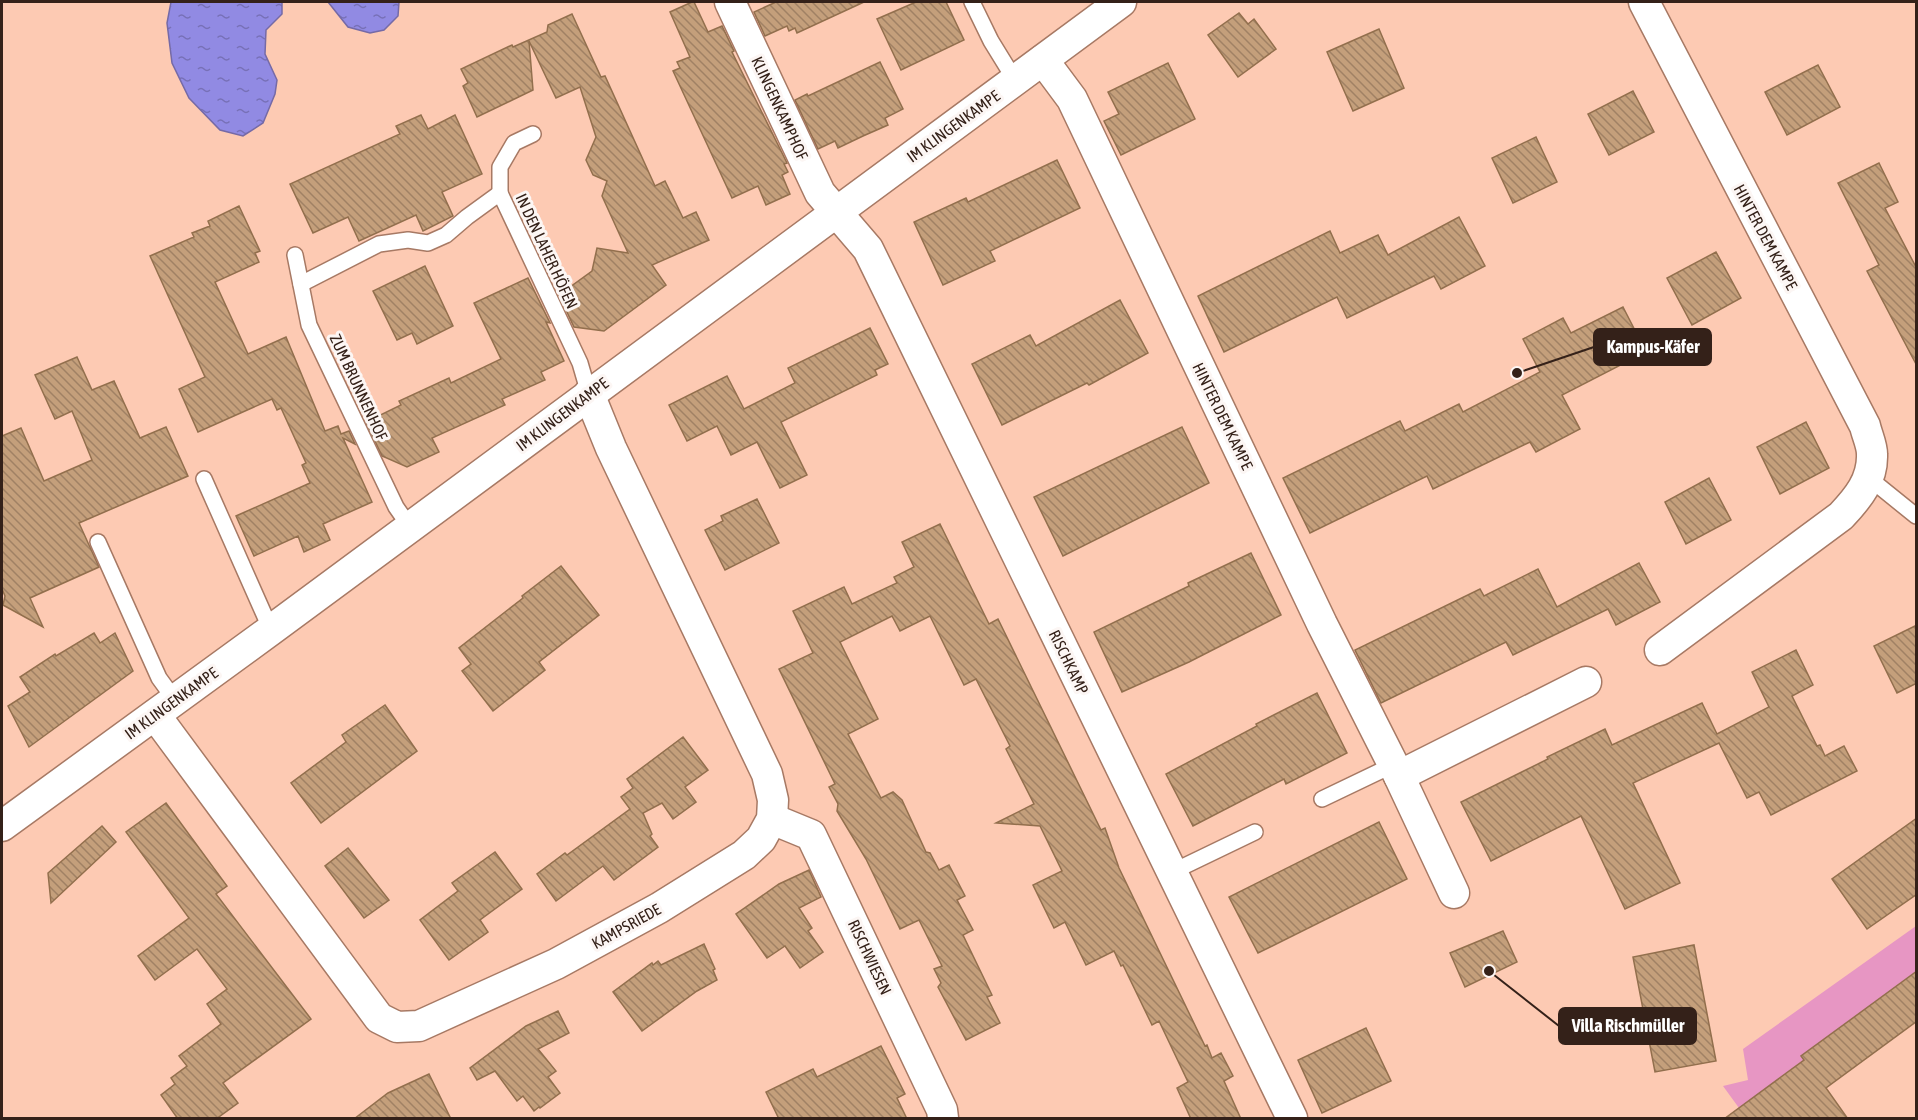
<svg xmlns="http://www.w3.org/2000/svg" width="1918" height="1120" font-family="'Asap Condensed',sans-serif">
<defs>
<pattern id="water-ripples" width="26" height="14" patternUnits="userSpaceOnUse" patternTransform="scale(1.5)"><rect width="26" height="14" fill="#918ae3"/><path d="M2 4q2-2 4 0t4 0M15 11q2-2 4 0t4 0" fill="none" stroke="#7770b7"/></pattern>
<pattern id="building-back-hatch" width="6" height="6" patternUnits="userSpaceOnUse" patternTransform="scale(1.5)"><rect width="6" height="6" fill="#c49f7b"/><path d="M-1 5l2 2M0 0l6 6M5-1l2 2" fill="none" stroke="#a08164"/></pattern>
</defs>
<rect width="100%" height="100%" fill="#fdcab3"/>
<!-- grass -->
<polygon fill="#e796c3" points="1916,926 1916,978 1912,975 1801,1056 1804,1060 1739,1108 1723,1086 1748,1080 1743,1049"/>
<!-- water -->
<g fill="url(#water-ripples)" stroke="#756aa6" stroke-width="1.5">
<polygon points="171,2 282,2 282,14 266,30 265,54 277,80 275,94 263,123 243,136 220,130 189,98 172,63 167,23"/>
<polygon points="328,2 399,2 398,16 384,30 370,33 348,27"/>
</g>
<!-- building -->
<g fill="url(#building-back-hatch)" stroke="#926f4d" stroke-width="1.5">
<polygon points="692,2 694,2 708,32 722,26 734,51 732,52 787,163 784,164 788,172 782,175 790,194 766,205 758,186 732,198 673,71 680,68 677,62 690,57 670,12"/>
<polygon points="776,2 864,2 797,33 795,28 789,31 787,26 765,36 754,12"/>
<polygon points="916,2 946,2 964,40 901,70 877,19"/>
<polygon points="1239,13 1248,24 1254,19 1276,49 1238,77 1208,35"/>
<polygon points="572,14 601,77 605,76 655,186 665,181 683,218 696,212 709,240 652,265 666,285 604,331 574,327 559,295 592,271 597,248 628,253 602,196 607,181 593,175 586,160 596,137 580,87 556,98 529,41 533,90 477,117 463,86 468,83 461,69 512,45 513,47 547,32 548,25"/>
<polygon points="1379,29 1404,88 1353,111 1327,52"/>
<polygon points="880,62 903,109 885,118 888,125 863,136 838,148 835,141 818,149 795,100 807,94 808,96"/>
<polygon points="1168,63 1195,119 1121,155 1104,121 1119,114 1108,92"/>
<polygon points="1818,65 1840,107 1787,135 1765,92"/>
<polygon points="1633,91 1654,132 1609,155 1588,114"/>
<polygon points="421,115 428,129 455,115 482,174 442,192 453,216 423,231 416,215 359,241 348,217 313,233 290,184 400,134 396,126"/>
<polygon points="1536,137 1557,182 1513,203 1492,158"/>
<polygon points="1057,160 1080,208 990,251 995,261 943,285 914,222 966,198 968,202"/>
<polygon points="1879,163 1898,202 1885,208 1917,269 1917,366 1867,271 1879,265 1838,183"/>
<polygon points="239,206 260,251 255,253 259,262 215,282 248,354 286,337 325,431 338,426 341,434 349,431 355,444 343,438 372,502 323,524 330,540 304,552 298,536 254,556 236,516 310,483 302,465 306,463 281,408 277,410 272,399 198,432 179,389 205,377 150,256 194,237 192,233 210,226 208,221"/>
<polygon points="1459,217 1485,266 1441,289 1434,276 1347,318 1337,297 1224,352 1198,296 1330,231 1340,253 1378,235 1388,255"/>
<polygon points="1716,252 1741,298 1692,325 1667,278"/>
<polygon points="425,266 453,326 417,344 412,333 397,340 373,291"/>
<polygon points="528,278 550,323 546,322 564,361 541,372 545,380 502,399 505,405 432,438 439,452 407,467 382,456 366,422 401,405 399,401 449,378 451,383 501,359 474,303"/>
<polygon points="1120,300 1148,353 1089,385 1087,383 1002,425 972,364 1030,335 1036,346"/>
<polygon points="1623,307 1646,352 1562,395 1580,429 1536,452 1530,442 1433,489 1427,476 1310,533 1283,478 1400,421 1405,431 1459,404 1463,412 1540,372 1523,339 1563,318 1571,333"/>
<polygon points="870,328 888,364 875,370 877,375 781,422 807,475 780,488 757,442 731,455 717,426 687,441 669,405 727,376 744,409 795,383 788,368"/>
<polygon points="77,357 92,390 114,381 140,438 166,427 188,476 79,523 99,567 30,598 43,627 3,605 5,596 2,589 2,436 21,428 44,481 92,460 72,411 55,419 35,375"/>
<polygon points="1806,422 1829,468 1780,494 1757,447"/>
<polygon points="1182,427 1209,483 1063,556 1034,497"/>
<polygon points="1709,478 1731,520 1686,544 1665,502"/>
<polygon points="757,499 779,543 725,570 705,530 723,521 721,516"/>
<polygon points="940,524 989,624 998,619 1101,830 1105,828 1119,868 1205,1046 1207,1045 1212,1058 1221,1053 1233,1076 1224,1081 1241,1119 1191,1119 1177,1088 1188,1082 1159,1021 1152,1025 1123,965 1121,966 1114,951 1086,965 1065,922 1054,928 1033,885 1062,871 1040,826 996,823 1034,804 1006,749 1010,746 976,679 964,685 930,616 900,631 892,616 840,642 878,719 848,734 881,798 893,792 902,800 926,852 930,853 939,870 949,865 965,896 957,900 973,930 963,935 992,995 987,997 1000,1023 966,1040 938,987 941,983 934,969 942,966 919,920 900,929 866,859 837,811 838,804 829,787 835,784 779,669 813,653 793,611 844,587 852,604 897,583 894,577 914,567 902,542"/>
<polygon points="1251,553 1281,615 1189,662 1122,692 1094,632 1189,586 1188,583"/>
<polygon points="1639,563 1660,602 1616,625 1608,609 1513,655 1506,642 1381,703 1355,650 1480,589 1484,596 1538,569 1557,607"/>
<polygon points="561,566 599,615 539,662 545,670 493,711 462,671 471,664 459,648 523,598 522,596"/>
<polygon points="1917,625 1917,683 1897,693 1874,646"/>
<polygon points="94,633 100,643 115,633 133,671 29,747 8,706 30,692 20,677 55,654 56,656"/>
<polygon points="1796,650 1813,685 1792,696 1817,746 1820,745 1825,756 1844,746 1857,771 1771,815 1759,792 1747,798 1719,743 1633,783 1680,883 1625,909 1581,816 1491,861 1461,802 1548,759 1547,757 1605,729 1612,745 1702,703 1717,734 1769,707 1752,672"/>
<polygon points="1317,693 1347,753 1286,784 1284,779 1193,826 1166,774 1257,726 1256,724"/>
<polygon points="385,705 417,751 321,823 291,783 346,742 342,735"/>
<polygon points="683,737 708,770 685,787 696,802 673,819 662,803 643,813 652,834 650,836 658,847 614,880 603,866 556,901 537,874 565,853 567,855 630,809 621,797 633,788 627,779"/>
<polygon points="166,803 227,886 216,894 311,1019 223,1083 238,1103 216,1119 178,1119 161,1095 175,1084 171,1078 187,1066 179,1056 221,1024 207,1004 227,989 197,949 155,980 138,956 189,918 126,832"/>
<polygon points="1917,818 1917,894 1867,929 1832,879"/>
<polygon points="1379,822 1407,879 1258,953 1229,897"/>
<polygon points="102,826 116,842 51,903 48,873"/>
<polygon points="348,848 389,900 364,918 325,866"/>
<polygon points="495,852 522,889 480,920 488,932 449,960 420,920 458,891 452,883"/>
<polygon points="809,870 821,897 799,908 812,928 808,931 823,952 800,968 785,946 767,958 736,914 779,884"/>
<polygon points="1503,931 1517,962 1465,987 1450,953"/>
<polygon points="704,944 715,969 713,970 717,980 697,991 642,1031 613,992 652,963 653,965 658,961 661,965"/>
<polygon points="1694,945 1716,1061 1655,1072 1633,957"/>
<polygon points="1917,971 1917,1021 1826,1088 1848,1119 1724,1119 1804,1060 1801,1056"/>
<polygon points="558,1011 569,1033 538,1049 556,1071 548,1077 560,1093 540,1108 539,1107 534,1111 523,1096 517,1101 495,1071 477,1080 470,1068 526,1026"/>
<polygon points="1366,1028 1391,1081 1322,1113 1298,1060"/>
<polygon points="881,1046 905,1094 897,1098 907,1119 779,1119 766,1092 813,1069 817,1077"/>
<polygon points="429,1074 451,1119 354,1119 388,1093"/>
</g>
<g fill="none" stroke-linecap="round" stroke-linejoin="round">
<defs>
<g id="service">
<polyline points="972,2 991,41 1015,80"/>
<polyline points="533,134 514,143 500,167 500,193 580,363 589,394"/>
<polyline points="295,255 309,325 396,507 410,527"/>
<polyline points="301,284 379,244 408,240 428,243 446,235 467,217 500,193"/>
<polyline points="1869,478 1916,516"/>
<polyline points="204,479 271,630"/>
<polyline points="98,542 159,678 175,700"/>
<polyline points="1322,799 1393,765"/>
<polyline points="1172,872 1255,832"/>
</g>
<g id="minor">
<polyline points="730,2 820,193 868,249 1292,1118"/>
<path d="M 1644,2 L 1865,426 C 1867,435 1872,445 1872,454 C 1873,480 1858,498 1841,516 L 1660,650"/>
<polyline points="1043,60 1072,99 1322,624 1399,776 1454,893"/>
<polyline points="155,715 379,1018 397,1027 419,1026 556,964 659,908 744,855 761,839 772,819 773,800 767,774 611,448 589,394"/>
<polyline points="1399,776 1586,682"/>
<polyline points="772,819 811,835 942,1110 943,1118"/>
<polyline points="2,826 271,630 1121,2"/>
</g>
</defs>
<!-- service casing -->
<use href="#service" stroke="#a77964" stroke-width="18"/>
<!-- minor casing -->
<use href="#minor" stroke="#a77964" stroke-width="33"/>
<!-- service -->
<use href="#service" stroke="#fff" stroke-width="15"/>
<!-- minor -->
<use href="#minor" stroke="#fff" stroke-width="30"/>
</g>
<g text-anchor="middle" stroke-width="6" stroke-linejoin="round" paint-order="stroke">
<!-- street labels -->
<g font-size="16" fill="#342119" stroke="#fcf6f4">
<text transform="translate(780 108) rotate(65)" y="6">KLINGENKAMPHOF</text>
<text transform="translate(953 126) rotate(-36)" y="6">IM KLINGENKAMPE</text>
<text transform="translate(1766 237) rotate(62)" y="6">HINTER DEM KAMPE</text>
<text transform="translate(547 251) rotate(65)" y="6">IN DEN LAHER HÖFEN</text>
<text transform="translate(359 387) rotate(65)" y="6">ZUM BRUNNENHOF</text>
<text transform="translate(562 414) rotate(-37)" y="6">IM KLINGENKAMPE</text>
<text transform="translate(1223 416) rotate(64)" y="6">HINTER DEM KAMPE</text>
<text transform="translate(1069 662) rotate(64)" y="6">RISCHKAMP</text>
<text transform="translate(171 703) rotate(-36)" y="6">IM KLINGENKAMPE</text>
<text transform="translate(626 926) rotate(-29)" y="6">KAMPSRIEDE</text>
<text transform="translate(870 957) rotate(65)" y="6">RISCHWIESEN</text>
</g>
</g>
<!-- callouts -->
<path fill="none" stroke="#342119" stroke-width="2" d="M1517 373L1594 347M1489 971L1559 1026"/>
<g fill="#342119" stroke="#fcf6f4" stroke-width="2">
<circle cx="1517" cy="373" r="6"/>
<circle cx="1489" cy="971" r="6"/>
</g>
<g fill="#342119" stroke="#342119" stroke-width="2">
<rect x="1594" y="329" width="117" height="36" rx="6"/>
<rect x="1559" y="1008" width="137" height="36" rx="6"/>
</g>
<g font-size="18" text-anchor="middle" font-weight="bold" fill="#fff">
<text x="1653" y="353">Kampus-Käfer</text>
<text x="1628" y="1032">Villa Rischmüller</text>
</g>
<!-- border -->
<rect width="1918" height="1120" fill="none" stroke="#342119" stroke-width="6"/>
</svg>
